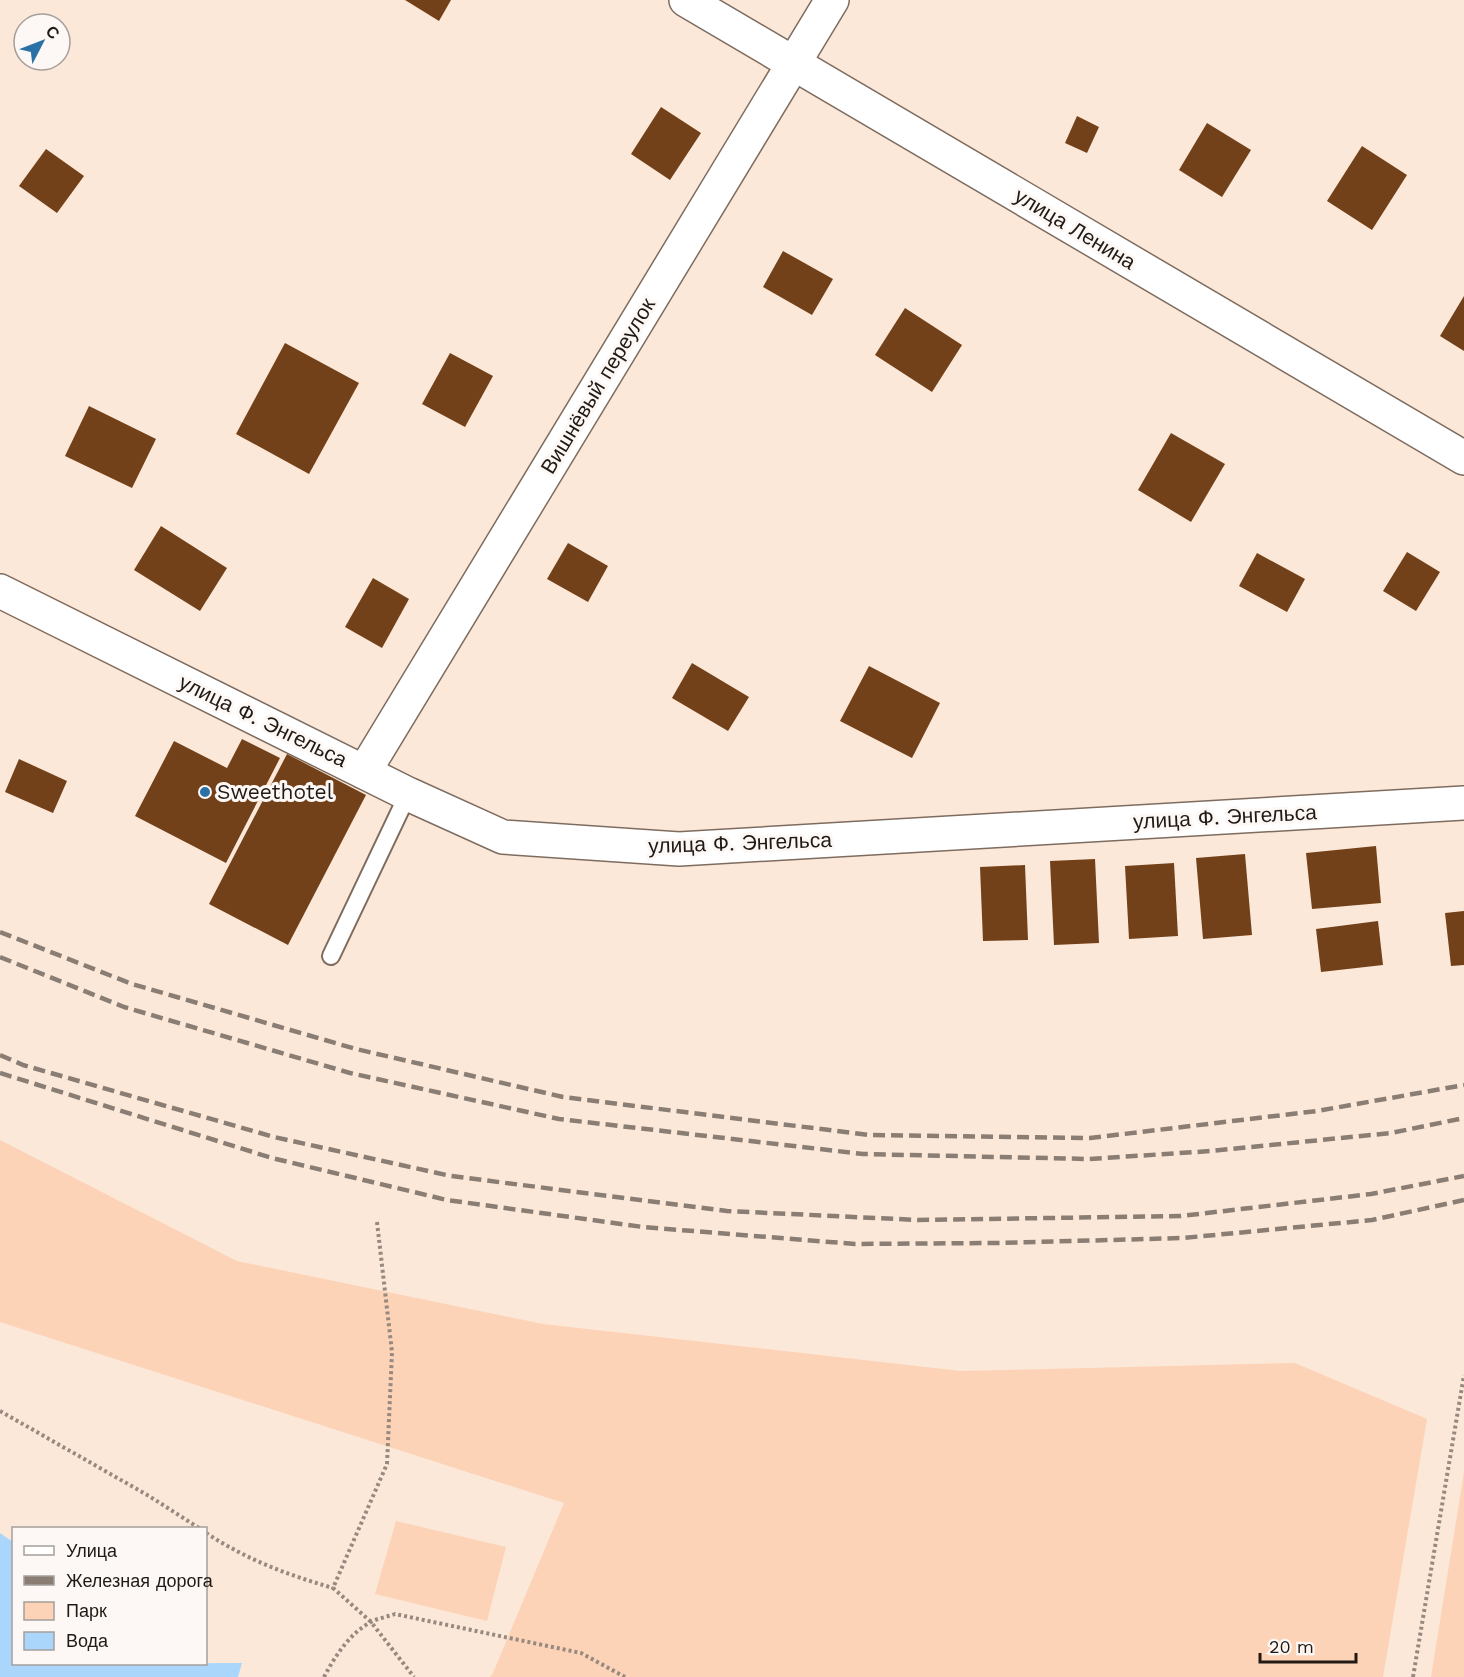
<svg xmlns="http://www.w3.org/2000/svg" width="1464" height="1677" font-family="'Work Sans',sans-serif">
<rect width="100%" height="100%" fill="#fce8d9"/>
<!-- green -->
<g fill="#fcd3b7">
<polygon points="0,1140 237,1261 543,1324 961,1371 1295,1363 1427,1419 1383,1677 490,1677 493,1673 564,1503 0,1322"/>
<polygon points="1464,1472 1464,1677 1431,1677"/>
<polygon points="396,1521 506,1547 487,1621 375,1594"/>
</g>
<!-- water -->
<polygon fill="#aad6fb" points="0,1533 13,1542 14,1664 242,1663 238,1677 0,1677"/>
<!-- building -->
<g fill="#734119">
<polygon points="405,0 451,0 439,21"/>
<polygon points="661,107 701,133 670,180 631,154"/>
<polygon points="1077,116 1099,127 1087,153 1065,143"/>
<polygon points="1207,123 1251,150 1222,197 1179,170"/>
<polygon points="1362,146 1407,175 1372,230 1327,201"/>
<polygon points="46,149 84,176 57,213 19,186"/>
<polygon points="783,251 833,279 812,315 763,287"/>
<polygon points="1464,296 1464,351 1440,336"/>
<polygon points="905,308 962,345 932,392 875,355"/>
<polygon points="285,343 359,383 309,474 236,434"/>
<polygon points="450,353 493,376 465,427 422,404"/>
<polygon points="89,406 156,439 132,488 65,456"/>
<polygon points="1171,433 1225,464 1191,522 1138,490"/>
<polygon points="161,526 227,568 200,611 134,570"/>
<polygon points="568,543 608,566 588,602 547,579"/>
<polygon points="1407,552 1440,572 1416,611 1383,591"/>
<polygon points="1257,553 1305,579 1287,612 1239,586"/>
<polygon points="373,578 409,599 382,648 345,627"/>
<polygon points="692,663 749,697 728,731 672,698"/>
<polygon points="869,666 940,703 912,758 840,721"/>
<polygon points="242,739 280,758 226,863 135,816 174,741 227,768"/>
<polygon points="287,754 366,795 288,945 209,904"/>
<polygon points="19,759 67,781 53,813 5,792"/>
<polygon points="1376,846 1381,903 1312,909 1306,853"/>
<polygon points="1245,854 1252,935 1203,939 1196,858"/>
<polygon points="1095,859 1099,943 1054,945 1050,861"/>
<polygon points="1174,863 1178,936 1129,939 1125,866"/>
<polygon points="1025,865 1028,940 983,941 980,867"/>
<polygon points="1464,911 1464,965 1451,966 1445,913"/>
<polygon points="1378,921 1383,965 1321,972 1316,929"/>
</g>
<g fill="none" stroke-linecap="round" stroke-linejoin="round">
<defs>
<polyline id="service" points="331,956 408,794"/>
<g id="minor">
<polyline points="686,0 1464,458"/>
<polyline points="0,591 408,794 503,837 679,849 1464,803"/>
<polyline points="364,772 832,0"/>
</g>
</defs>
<!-- service casing -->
<use href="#service" stroke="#7e6c5f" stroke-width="20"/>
<!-- minor casing -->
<use href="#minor" stroke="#7e6c5f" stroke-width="36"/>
<!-- path -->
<g stroke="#97897f" stroke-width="4" stroke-dasharray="3 3" stroke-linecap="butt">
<polyline points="377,1222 392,1352 387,1464 333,1588 371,1622 414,1677"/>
<polyline points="0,1411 149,1496 199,1528"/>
<path d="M 206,1533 C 248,1560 285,1574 333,1588"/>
<path d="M 324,1677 C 335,1656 350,1633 371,1622 C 378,1618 387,1617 395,1614 L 581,1653 L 625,1677"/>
<polyline points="1413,1677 1464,1375"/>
</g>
<!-- service -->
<use href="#service" stroke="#fff" stroke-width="16"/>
<!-- minor -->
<use href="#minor" stroke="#fff" stroke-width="33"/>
<!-- rail -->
<g stroke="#8a7d73" stroke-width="4.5" stroke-dasharray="12 6" stroke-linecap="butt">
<polyline points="0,932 132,984 356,1049 563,1097 869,1135 1090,1138 1317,1111 1464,1085"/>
<polyline points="0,957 124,1007 350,1073 559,1119 863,1154 1089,1159 1211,1151 1391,1133 1464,1118"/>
<polyline points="0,1055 23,1065 274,1137 451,1176 727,1211 918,1220 1181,1216 1371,1194 1464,1176"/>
<polyline points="0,1073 272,1158 447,1200 643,1227 855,1244 999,1243 1183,1238 1372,1220 1464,1200"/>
</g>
</g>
<!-- markers -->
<circle fill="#2a72a6" stroke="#fdf8f5" stroke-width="2" cx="205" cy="792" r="6"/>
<g text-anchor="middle" stroke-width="6" stroke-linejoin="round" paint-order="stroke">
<!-- street labels -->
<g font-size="21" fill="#201914" stroke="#fdf8f5">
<text transform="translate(1075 229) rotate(31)" y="7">улица Ленина</text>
<text transform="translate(598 386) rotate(-59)" y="7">Вишнёвый переулок</text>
<text transform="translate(263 721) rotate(26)" y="7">улица Ф. Энгельса</text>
<text transform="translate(1225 817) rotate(-3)" y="7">улица Ф. Энгельса</text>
<text transform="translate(740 843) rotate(-2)" y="7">улица Ф. Энгельса</text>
</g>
<!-- poi labels -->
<g font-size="21" fill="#201914" stroke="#fdf8f5" text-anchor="start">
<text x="217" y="799">Sweethotel</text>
</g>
</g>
<!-- legend -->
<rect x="12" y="1527" width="195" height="138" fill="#fdf8f5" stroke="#a59f9b" stroke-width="1.5"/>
<rect x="24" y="1546" width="30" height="9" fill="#ffffff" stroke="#a59f9b" stroke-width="1.5"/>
<text x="66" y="1557" font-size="18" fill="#201914">Улица</text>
<rect x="24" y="1576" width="30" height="9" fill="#8a7d73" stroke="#a59f9b" stroke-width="1.5"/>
<text x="66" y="1587" font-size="18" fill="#201914">Железная дорога</text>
<rect x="24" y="1602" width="30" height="18" fill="#fcd3b7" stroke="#a59f9b" stroke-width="1.5"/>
<text x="66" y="1617" font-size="18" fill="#201914">Парк</text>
<rect x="24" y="1632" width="30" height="18" fill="#aad6fb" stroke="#a59f9b" stroke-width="1.5"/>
<text x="66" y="1647" font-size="18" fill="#201914">Вода</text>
<!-- north arrow -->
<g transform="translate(42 42) rotate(48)"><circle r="28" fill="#fdf8f5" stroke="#a59f9b" stroke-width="1.5"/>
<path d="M0-4.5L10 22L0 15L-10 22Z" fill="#2a72a6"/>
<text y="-9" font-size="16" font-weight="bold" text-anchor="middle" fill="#201914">С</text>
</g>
<!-- scale -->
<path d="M1260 1653v9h96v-9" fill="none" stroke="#201914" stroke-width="3"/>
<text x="1269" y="1653" font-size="18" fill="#201914" stroke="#fdf8f5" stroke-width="4.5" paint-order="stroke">20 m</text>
</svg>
